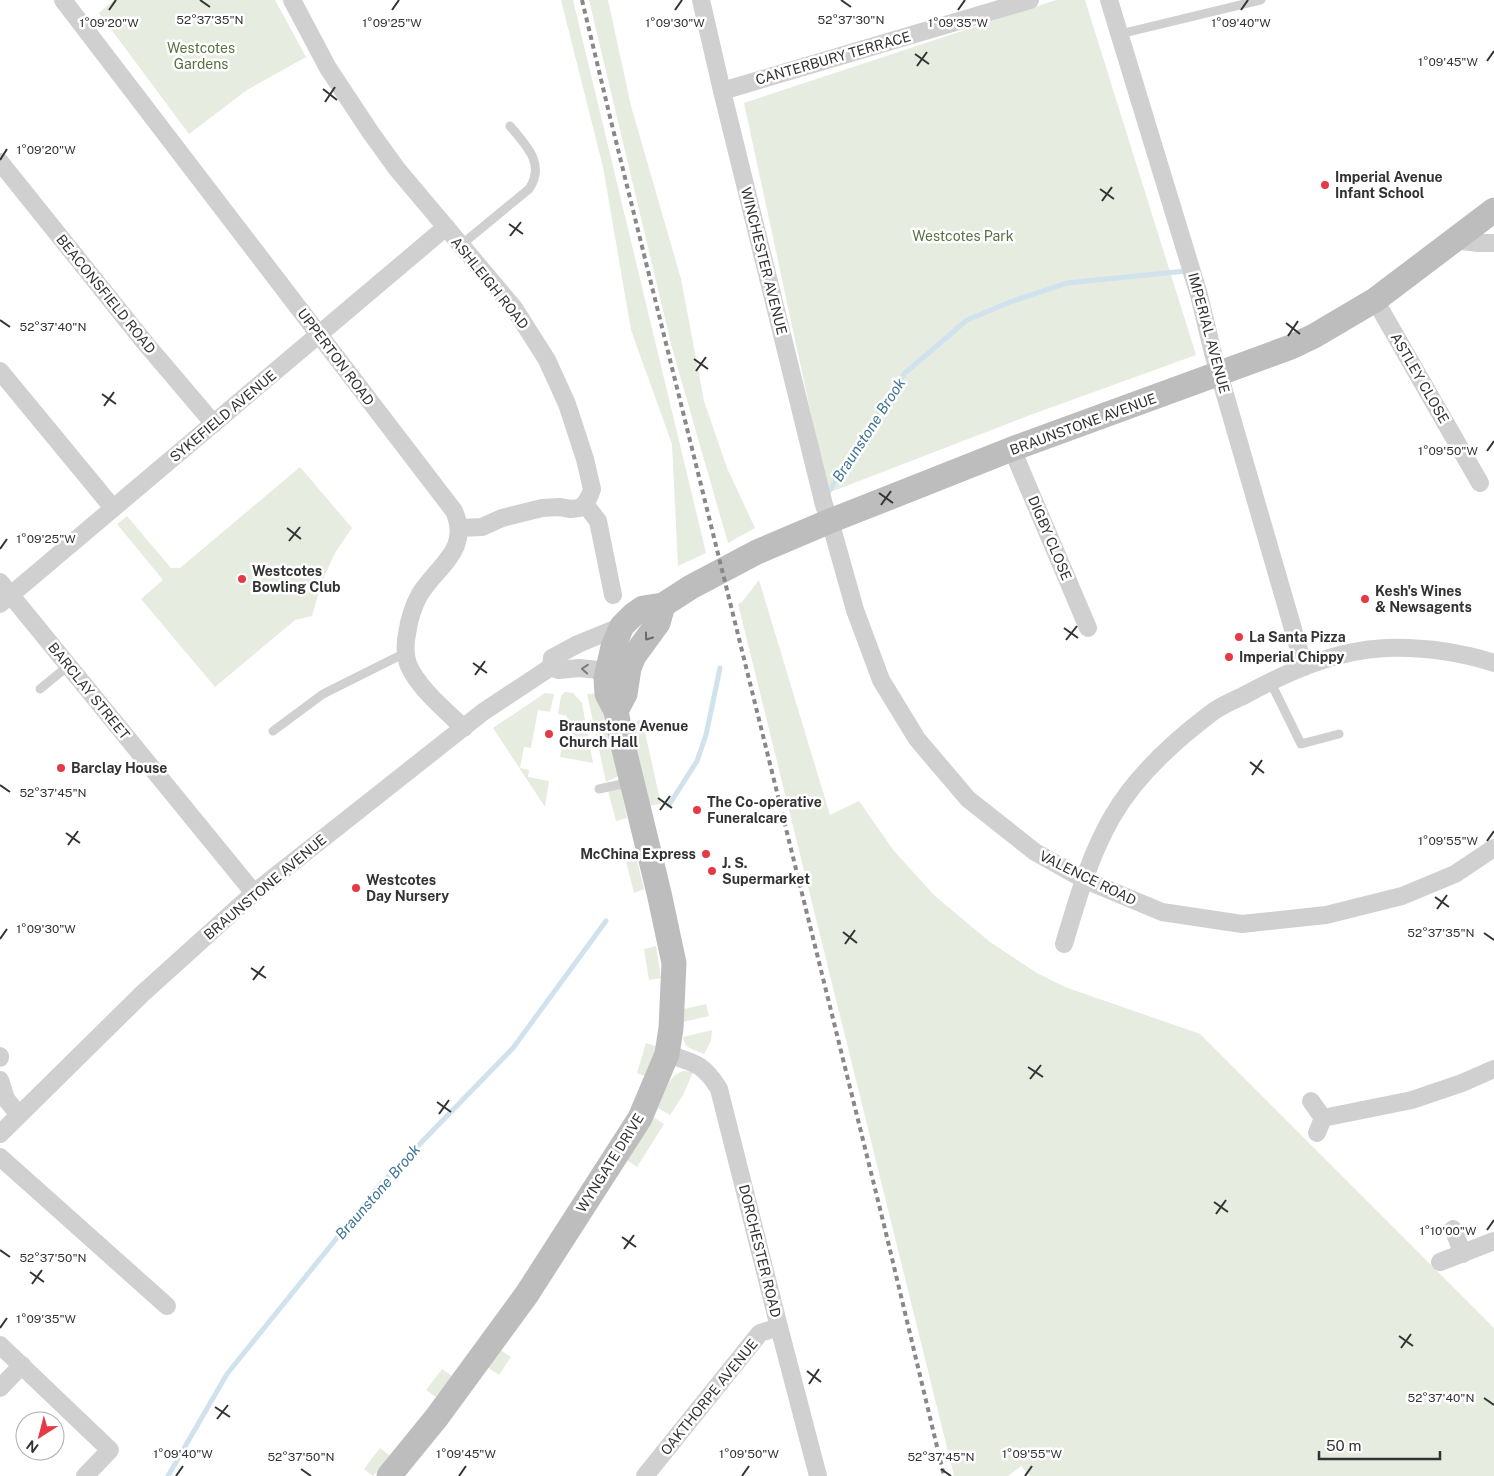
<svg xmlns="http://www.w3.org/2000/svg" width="1494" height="1476" font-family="'Public Sans',sans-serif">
<rect width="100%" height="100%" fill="#fff"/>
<!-- green -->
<g fill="#e6ecdf">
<polygon points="114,0 275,0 306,57 247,90 189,134 99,13"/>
<polygon points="561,0 573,0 706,553 678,566 672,444 631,330 603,167"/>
<polygon points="589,0 608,0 631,106 681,279 704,401 727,468 755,528 728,543 672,348"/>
<polygon points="1056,0 1085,0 1196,355 1033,414 828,493 744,103"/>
<polygon points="300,467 352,528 335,553 322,581 312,616 295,620 215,687 141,599 163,580 117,524 127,516 171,568 180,568"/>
<polygon points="759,580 830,815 859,801 894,851 935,896 990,942 1037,973 1065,987 1200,1034 1494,1328 1494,1476 1030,1476 1021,1466 1008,1476 954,1476 738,604 742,602"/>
<polygon points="565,692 573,693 582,703 593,763 560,757 567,716 558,714 561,696"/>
<polygon points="545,693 554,694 550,712 538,710 531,748 524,747 520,768 529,770 528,777 549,781 545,807 493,728"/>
<polygon points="600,693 619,776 606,782 587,694"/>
<polygon points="642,719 661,804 648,806 636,756 632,723"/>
<polygon points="621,789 627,818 616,821 608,791"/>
<polygon points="623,849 634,849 644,889 634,893"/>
<polygon points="656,946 661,978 649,980 644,949"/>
<polygon points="706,1004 709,1016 683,1022 684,1009"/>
<path d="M 712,1030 L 711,1041 L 704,1054 C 694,1049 685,1050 683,1037 Z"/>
<polygon points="646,1043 658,1047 647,1077 637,1073"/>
<path d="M 684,1071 L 693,1072 L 683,1095 L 670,1115 L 658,1108 C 664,1095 668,1074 684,1071 Z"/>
<polygon points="653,1117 664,1124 637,1167 627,1160"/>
<polygon points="499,1349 511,1357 499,1375 487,1367"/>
<polygon points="442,1369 452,1376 436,1397 426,1390"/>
<polygon points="380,1448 390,1456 373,1476 364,1469"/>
</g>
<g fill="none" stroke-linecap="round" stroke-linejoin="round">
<!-- stream -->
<g stroke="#cfe2ee" stroke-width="5">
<polyline points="828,493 905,373 967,320 1010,302 1067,283 1186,271"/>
<polyline points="669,805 697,761 706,735 720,668"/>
<polyline points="168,1476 227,1374 378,1187 513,1048 606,921"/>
</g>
<!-- lane -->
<g stroke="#d0d0d0" stroke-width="9">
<polyline points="1120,34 1261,0"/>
<path d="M 461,245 L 529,189 C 546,164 526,145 510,126"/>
<polyline points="1270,681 1301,744 1339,734"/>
<polyline points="40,689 68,666"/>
<polyline points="273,731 323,694 405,653"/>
<polyline points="599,789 631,782"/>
</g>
<!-- street -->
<g stroke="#d0d0d0" stroke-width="18">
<path d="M 63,0 L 454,511 C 471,550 438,565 420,594 C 413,606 409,620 407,634 C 405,644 405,655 408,664 C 418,688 445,710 464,728"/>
<polyline points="292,0 328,68 371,133 397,169 514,308 547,360 567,404 585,459 592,489 590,495 585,504 598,521 613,595"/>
<polyline points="701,0 722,91 824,505 830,521 855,610 881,680 917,739 968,799 1035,852 1083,879 1162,912 1242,924 1326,915 1402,896 1455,874 1494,848"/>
<polyline points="1109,0 1199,295 1213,353 1304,667"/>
<polyline points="722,91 1030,0"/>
<polyline points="0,162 146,344 214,424"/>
<polyline points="1455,240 1478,243 1494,243"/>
<polyline points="1375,300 1480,483"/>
<polyline points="0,371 113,508"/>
<polyline points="1012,449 1088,628"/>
<polyline points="459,528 482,527 502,518 542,508 559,507 571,509 579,508 585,504"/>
<polyline points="0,582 254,893"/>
<polyline points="0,604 446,227"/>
<polyline points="551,667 552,658 578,644 622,626"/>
<polyline points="551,667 559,670 579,668 608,671 617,667"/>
<path d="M 1064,944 C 1077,901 1089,857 1112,817 C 1135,777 1173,742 1210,714 C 1220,706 1232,701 1243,696 C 1287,672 1335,650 1386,648 C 1421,647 1460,652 1494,663"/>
<path d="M 667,1054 C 694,1063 703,1063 719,1089 L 779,1327 L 818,1476"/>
<polyline points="0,1056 0,1058"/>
<polyline points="0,1080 6,1099 19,1115"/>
<polyline points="1311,1101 1323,1118 1317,1133"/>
<polyline points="1323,1118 1412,1100 1462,1083 1494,1069"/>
<polyline points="0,1134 142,994 254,893 483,712 551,667"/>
<polyline points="0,1157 167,1306"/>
<polyline points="1453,1229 1463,1254"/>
<polyline points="1440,1262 1494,1241"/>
<polyline points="0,1345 110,1450 85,1476"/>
<polyline points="0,1388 22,1365"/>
<polyline points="645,1476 760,1333 779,1327"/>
</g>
<!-- secondary -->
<g stroke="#bdbdbd" stroke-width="25">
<polyline points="616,711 625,694 629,668 634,656 658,623 663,605"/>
<polyline points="389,1476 437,1417 527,1294 640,1118 667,1054 671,1028 674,963 659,893 622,741 616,711 607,694 606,678 613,647 622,626 633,615 643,608 663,605 691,587 757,552 830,521 1012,449 1291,347 1314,336 1375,300 1494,210"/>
</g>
<!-- rail -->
<polyline stroke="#888" stroke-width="4" stroke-dasharray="5 4" stroke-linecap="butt" points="582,0 610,117 885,1229 944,1476"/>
</g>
<!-- one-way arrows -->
<defs><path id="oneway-chevron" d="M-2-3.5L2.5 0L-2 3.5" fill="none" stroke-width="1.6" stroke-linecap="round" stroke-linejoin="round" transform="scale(1.25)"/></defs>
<use stroke="#6a6a6a" href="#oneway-chevron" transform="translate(648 637) rotate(126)"/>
<use stroke="#7a7a7a" href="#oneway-chevron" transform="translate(585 669) rotate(-176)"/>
<!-- ticks -->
<path fill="none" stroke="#333" stroke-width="2" d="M 200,0 L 210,7M 841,0 L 851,7M 109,10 L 116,0M 392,10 L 399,0M 675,10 L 682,0M 958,10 L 965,0M 1241,10 L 1248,0M 915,54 L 929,64M 1487,61 L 1494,51M 917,66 L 927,52M 323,89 L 337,100M 325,102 L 335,87M 0,160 L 7,149M 1100,189 L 1114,199M 1102,201 L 1112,187M 509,224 L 523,234M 510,236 L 521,222M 0,320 L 10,327M 1286,323 L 1300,334M 1288,336 L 1298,321M 694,359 L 708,369M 696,371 L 706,357M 102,394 L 116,404M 104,406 L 114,392M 1487,451 L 1494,441M 879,493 L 893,503M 881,505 L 891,491M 287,528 L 301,539M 289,541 L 300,527M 0,549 L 7,539M 1064,628 L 1078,638M 1066,640 L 1077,626M 473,663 L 487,673M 475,675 L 485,661M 1250,762 L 1264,773M 1252,775 L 1262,760M 0,785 L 10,792M 658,798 L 672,808M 660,810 L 670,796M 66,833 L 80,843M 1487,841 L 1494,831M 68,845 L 78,831M 1435,897 L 1449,907M 1437,909 L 1447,895M 843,932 L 857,943M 1484,933 L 1494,940M 0,939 L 7,929M 845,944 L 855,930M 251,968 L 266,978M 253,980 L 264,966M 1028,1067 L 1043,1077M 1030,1079 L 1041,1065M 437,1102 L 451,1112M 439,1114 L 449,1100M 1214,1202 L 1228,1212M 1216,1214 L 1226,1200M 1487,1230 L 1494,1220M 622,1237 L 636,1247M 624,1249 L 634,1235M 0,1250 L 10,1257M 30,1272 L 44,1282M 32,1284 L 42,1270M 0,1328 L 7,1318M 1399,1336 L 1413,1346M 1401,1348 L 1411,1334M 807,1371 L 821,1382M 809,1384 L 819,1369M 1484,1398 L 1494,1405M 215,1407 L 230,1417M 217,1419 L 228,1405M 301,1469 L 311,1476M 941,1469 L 951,1476M 176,1476 L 183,1466M 459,1476 L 466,1466M 742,1476 L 749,1466M 1025,1476 L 1032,1466"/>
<!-- markers -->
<g fill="#e63946" stroke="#fff" stroke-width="2">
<circle cx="1325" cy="185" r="5"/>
<circle cx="242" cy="579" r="5"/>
<circle cx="1365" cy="599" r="5"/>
<circle cx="1239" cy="637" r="5"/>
<circle cx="1229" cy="657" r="5"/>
<circle cx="549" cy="734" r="5"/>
<circle cx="61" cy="768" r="5"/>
<circle cx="697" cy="810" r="5"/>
<circle cx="706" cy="854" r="5"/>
<circle cx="712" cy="871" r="5"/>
<circle cx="356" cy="888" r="5"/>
</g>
<g text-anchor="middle" stroke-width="5" stroke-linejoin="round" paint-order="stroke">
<!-- park labels -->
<g font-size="14" fill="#56703f" stroke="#fff">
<text x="201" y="53">Westcotes<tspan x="201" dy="16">Gardens</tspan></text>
<text x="963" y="241">Westcotes Park</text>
</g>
<!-- street labels -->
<g font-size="14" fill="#333" stroke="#fff">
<text transform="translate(833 58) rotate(-16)" y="5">CANTERBURY TERRACE</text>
<text transform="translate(764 261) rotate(76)" y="5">WINCHESTER AVENUE</text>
<text transform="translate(490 283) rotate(51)" y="5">ASHLEIGH ROAD</text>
<text transform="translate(106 294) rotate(51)" y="5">BEACONSFIELD ROAD</text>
<text transform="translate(1209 333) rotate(75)" y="5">IMPERIAL AVENUE</text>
<text transform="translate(336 357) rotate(53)" y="5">UPPERTON ROAD</text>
<text transform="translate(1420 378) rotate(60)" y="5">ASTLEY CLOSE</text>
<text transform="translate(223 416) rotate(-40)" y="5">SYKEFIELD AVENUE</text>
<text transform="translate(1083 424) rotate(-20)" y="5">BRAUNSTONE AVENUE</text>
<text transform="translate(1050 538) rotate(67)" y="5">DIGBY CLOSE</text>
<text transform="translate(89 691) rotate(51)" y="5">BARCLAY STREET</text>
<text transform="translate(1088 878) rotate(26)" y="5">VALENCE ROAD</text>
<text transform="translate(265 887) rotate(-40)" y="5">BRAUNSTONE AVENUE</text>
<text transform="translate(610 1163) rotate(-58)" y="5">WYNGATE DRIVE</text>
<text transform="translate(760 1251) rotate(76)" y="5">DORCHESTER ROAD</text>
<text transform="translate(709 1397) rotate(-51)" y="5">OAKTHORPE AVENUE</text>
</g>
<!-- poi labels -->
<g font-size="14" font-weight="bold" fill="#333" stroke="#fff" text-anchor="start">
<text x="1335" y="182">Imperial Avenue<tspan x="1335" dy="16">Infant School</tspan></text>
<text x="252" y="576">Westcotes<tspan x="252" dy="16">Bowling Club</tspan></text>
<text x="1375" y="596">Kesh's Wines<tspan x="1375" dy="16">&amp; Newsagents</tspan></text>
<text x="1249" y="642">La Santa Pizza</text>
<text x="1239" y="662">Imperial Chippy</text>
<text x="559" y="731">Braunstone Avenue<tspan x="559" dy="16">Church Hall</tspan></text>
<text x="71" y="773">Barclay House</text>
<text x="707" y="807">The Co-operative<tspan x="707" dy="16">Funeralcare</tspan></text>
<text x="696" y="859" text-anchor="end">McChina Express</text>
<text x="722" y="868">J. S.<tspan x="722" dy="16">Supermarket</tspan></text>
<text x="366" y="885">Westcotes<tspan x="366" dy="16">Day Nursery</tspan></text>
</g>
<!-- water labels -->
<g font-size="15" font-style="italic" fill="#3f7597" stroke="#fff">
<text transform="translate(869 430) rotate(-57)" y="5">Braunstone Brook</text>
<text transform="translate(378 1192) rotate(-49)" y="5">Braunstone Brook</text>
</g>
</g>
<g font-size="12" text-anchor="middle" fill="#333" stroke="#fff" stroke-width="5" stroke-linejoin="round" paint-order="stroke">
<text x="210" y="24">52°37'35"N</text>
<text x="851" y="24">52°37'30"N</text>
<text x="109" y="27">1°09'20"W</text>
<text x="1241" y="27">1°09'40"W</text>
<text x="392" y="27">1°09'25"W</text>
<text x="675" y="27">1°09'30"W</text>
<text x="958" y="27">1°09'35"W</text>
<text x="1448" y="66">1°09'45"W</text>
<text x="46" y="154">1°09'20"W</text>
<text x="53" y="331">52°37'40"N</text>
<text x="1448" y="455">1°09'50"W</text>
<text x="46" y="543">1°09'25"W</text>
<text x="53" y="797">52°37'45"N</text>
<text x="1448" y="845">1°09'55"W</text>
<text x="46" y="933">1°09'30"W</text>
<text x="1441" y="937">52°37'35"N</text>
<text x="1448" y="1235">1°10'00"W</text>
<text x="53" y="1262">52°37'50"N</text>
<text x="46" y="1323">1°09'35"W</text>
<text x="1441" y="1402">52°37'40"N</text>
<text x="183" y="1458">1°09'40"W</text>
<text x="466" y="1458">1°09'45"W</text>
<text x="749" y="1458">1°09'50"W</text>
<text x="1032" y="1458">1°09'55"W</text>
<text x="301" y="1461">52°37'50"N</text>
<text x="941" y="1461">52°37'45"N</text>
</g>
<!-- north arrow -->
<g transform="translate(40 1436) rotate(216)"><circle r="24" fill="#ffffff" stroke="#adadad"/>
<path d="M0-4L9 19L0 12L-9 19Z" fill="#e63946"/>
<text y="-8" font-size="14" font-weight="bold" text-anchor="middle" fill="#333333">N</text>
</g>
<!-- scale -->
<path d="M1319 1451v8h121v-8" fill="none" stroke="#333333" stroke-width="2.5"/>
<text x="1326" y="1451" font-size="15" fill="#333333" stroke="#ffffff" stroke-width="4" paint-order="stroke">50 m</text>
</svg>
